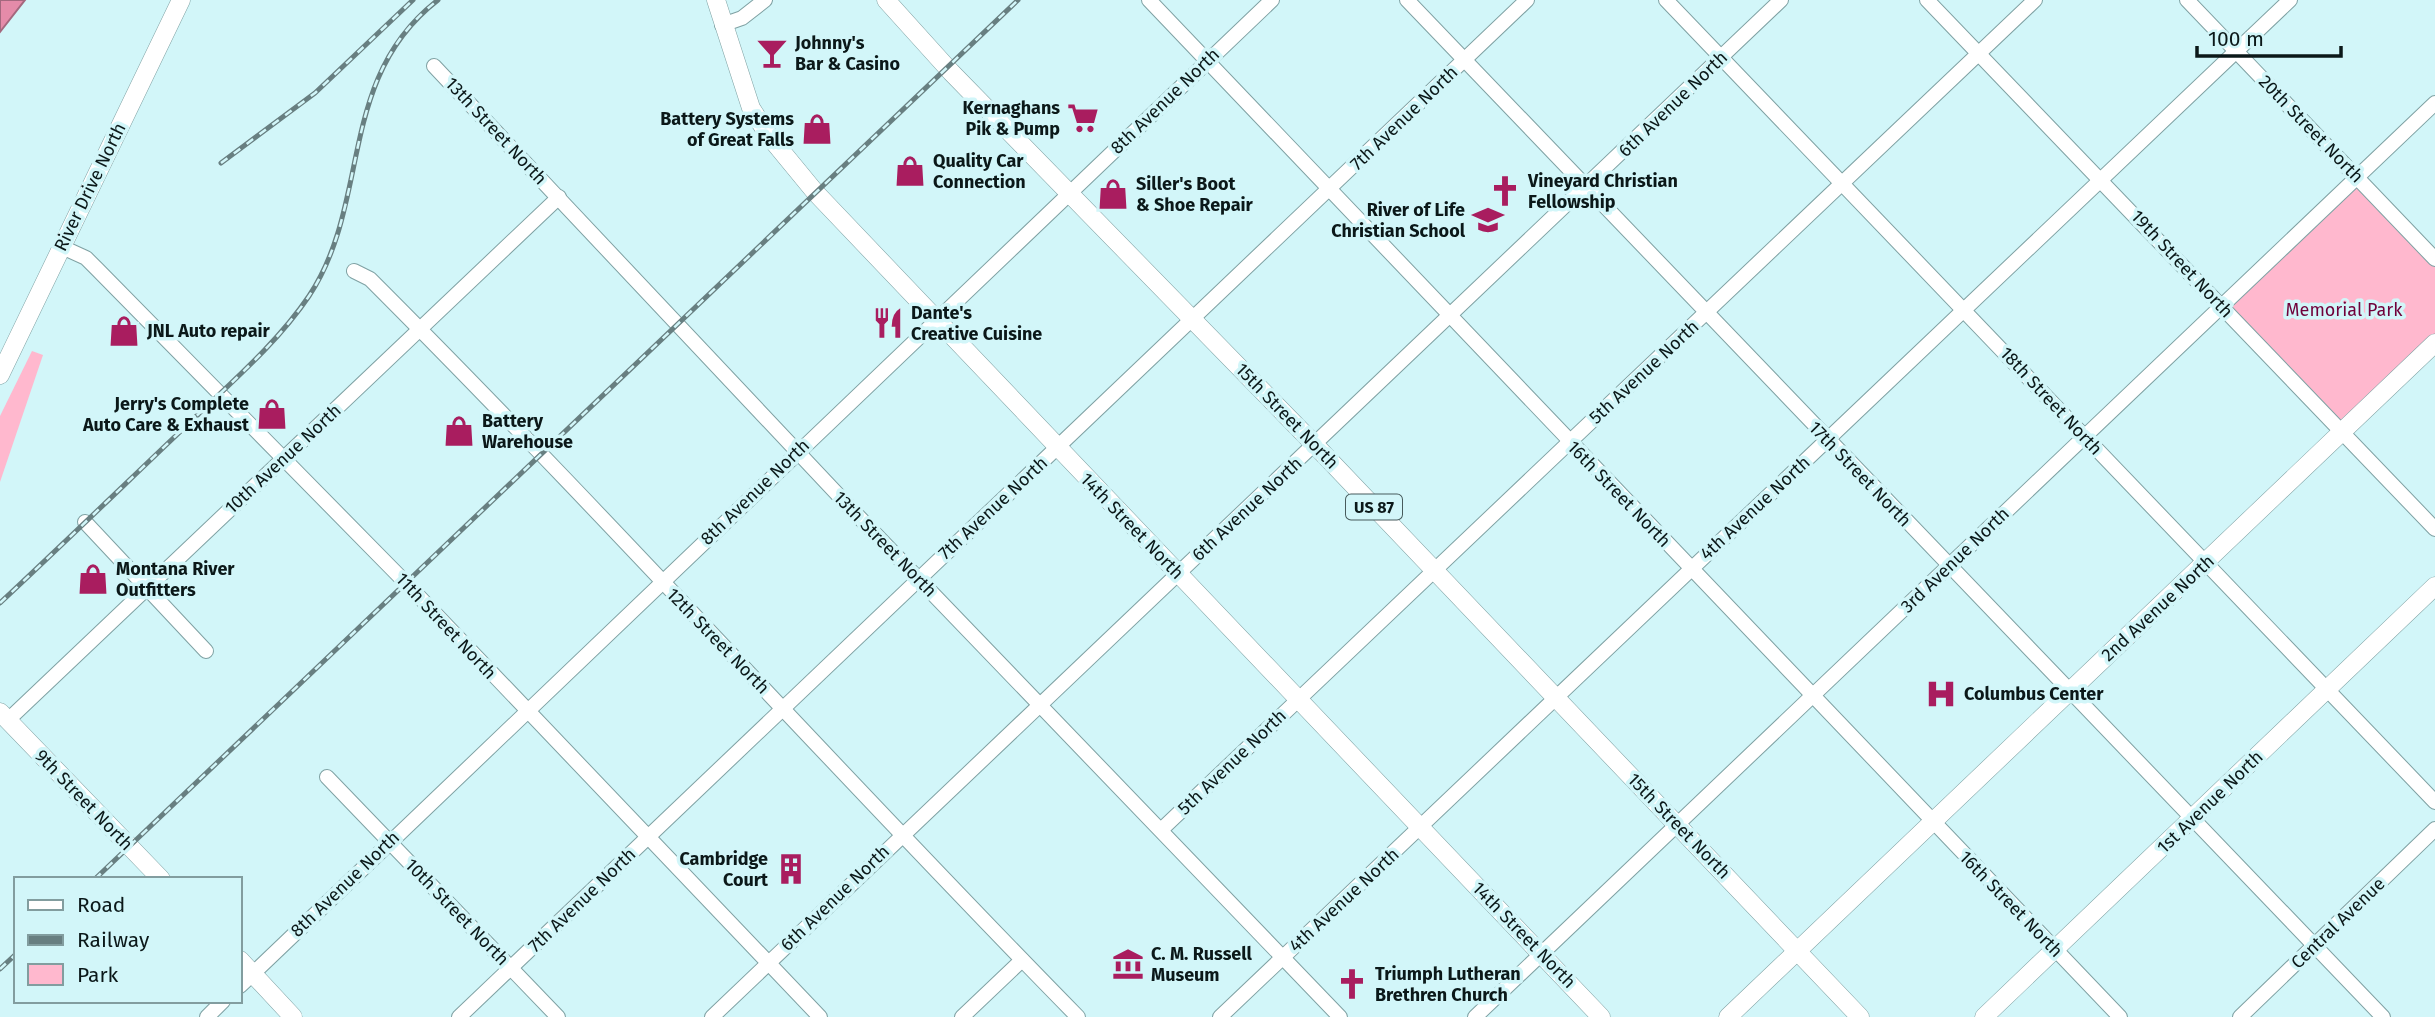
<svg xmlns="http://www.w3.org/2000/svg" width="2435" height="1017" font-family="'Fira Sans',sans-serif">
<rect width="100%" height="100%" fill="#d2f6f9"/>
<!-- green -->
<g fill="#ffb8ce">
<polygon points="2357,177 2435,259 2435,343 2341,433 2222,307"/>
<polygon points="32,351 43,355 0,482 0,416"/>
</g>
<!-- water -->
<polygon fill="#e58ba9" stroke="#a4687e" stroke-width="2" points="0,0 25,0 0,32"/>
<g fill="none" stroke-linecap="round" stroke-linejoin="round">
<defs>
<g id="minor">
<polyline points="1149,0 2120,1017"/>
<polyline points="1407,0 2383,1017"/>
<polyline points="1666,0 2435,802"/>
<polyline points="1927,0 2435,529"/>
<polyline points="2187,0 2435,259"/>
<polyline points="722,25 742,18 765,0"/>
<polyline points="434,66 857,515 1340,1017"/>
<polyline points="62,247 86,258 97,269 406,583 820,1017"/>
<path d="M 354,271 L 370,279 C 611,520 839,774 1078,1017"/>
<polyline points="85,522 206,651"/>
<polyline points="7,721 559,197"/>
<polyline points="327,777 558,1017"/>
<polyline points="1161,830 2035,0"/>
<polyline points="240,986 1272,0"/>
<polyline points="207,1017 223,1001"/>
<polyline points="459,1017 1527,0"/>
<polyline points="712,1017 1781,0"/>
<polyline points="962,1017 1022,960"/>
<polyline points="1220,1017 2290,0"/>
<polyline points="1475,1017 2435,103"/>
<polyline points="2240,1017 2435,829"/>
</g>
<g id="major">
<polyline points="716,0 751,108 769,136 815,192 1601,1017"/>
<polyline points="886,0 951,72 1315,445 1860,1017"/>
<polyline points="0,375 181,0"/>
<polyline points="0,712 161,879"/>
<polyline points="240,960 293,1017"/>
<polyline points="1728,1017 2435,343"/>
<polyline points="1984,1017 2435,586"/>
</g>
</defs>
<!-- minor casing -->
<use href="#minor" stroke="#7fa1a3" stroke-width="16"/>
<!-- major casing -->
<use href="#major" stroke="#7fa1a3" stroke-width="19"/>
<!-- minor -->
<use href="#minor" stroke="#fff" stroke-width="14"/>
<!-- major -->
<use href="#major" stroke="#fff" stroke-width="18"/>
<defs>
<g id="rail">
<polyline points="221,163 315,93 413,0"/>
<path d="M 0,603 C 62,545 123,486 185,427 C 227,386 276,345 309,296 C 372,201 336,79 438,0"/>
<polyline points="95,879 1018,0"/>
<polyline points="0,969 16,954"/>
</g>
</defs>
<!-- rail casing -->
<use href="#rail" stroke="#687f81" stroke-width="5"/>
<!-- rail -->
<use href="#rail" stroke="#d2f6f9" stroke-width="2.5" stroke-dasharray="8" stroke-linecap="butt"/>
</g>
<!-- icons -->
<defs>
<symbol id="bar-bare" viewBox="-9 -9 18 18"><path d="M-6-5H6L.8 .8V4.5H3.5V6h-7V4.5H-.8V.8Z" fill="#a91d5f" stroke="#d2f6f9" stroke-width="2.5" paint-order="stroke"/></symbol>
<symbol id="supermarket-bare" viewBox="-9 -9 18 18"><path d="M-6-5.5h2.5l.6 2H6L4.5 2H-2.5L-4.4-4H-6ZM-1.5 3.2a1.3 1.3 0 1 0 .1 0ZM3 3.2a1.3 1.3 0 1 0 .1 0Z" fill="#a91d5f" stroke="#d2f6f9" stroke-width="2.5" paint-order="stroke"/></symbol>
<symbol id="shop-bare" viewBox="-9 -9 18 18"><path d="M-5-2.5h2.3a2.7 3.5 0 0 1 5.4 0H5L5.5 6h-11ZM-1.5-2.5h3a1.5 2.3 0 0 0-3 0Z" fill="#a91d5f" stroke="#d2f6f9" stroke-width="2.5" paint-order="stroke"/></symbol>
<symbol id="church-bare" viewBox="-9 -9 18 18"><path d="M-1.2-6h2.4v3.5h3.3v2.4h-3.3V6h-2.4V-.1h-3.3v-2.4h3.3Z" fill="#a91d5f" stroke="#d2f6f9" stroke-width="2.5" paint-order="stroke"/></symbol>
<symbol id="school-bare" viewBox="-9 -9 18 18"><path d="M0-5L7-2L0 1L-7-2ZM-4 1L0 2.5L4 1V4Q0 6-4 4Z" fill="#a91d5f" stroke="#d2f6f9" stroke-width="2.5" paint-order="stroke"/></symbol>
<symbol id="restaurant-bare" viewBox="-9 -9 18 18"><path d="M-5-6h1v4h1v-4h1v4h1v-4h1v5L-1.5 .5V6h-2V.5L-5-1ZM5-6V6H3V1.5H1.5Q1.5-4 5-6Z" fill="#a91d5f" stroke="#d2f6f9" stroke-width="2.5" paint-order="stroke"/></symbol>
<symbol id="hospital-bare" viewBox="-9 -9 18 18"><path d="M-5-5h3v3.5h4V-5h3V5h-3V1.5h-4V5h-3Z" fill="#a91d5f" stroke="#d2f6f9" stroke-width="2.5" paint-order="stroke"/></symbol>
<symbol id="building-bare" viewBox="-9 -9 18 18"><path d="M-4-6H4V6H1V3H-1V6H-4ZM-2.5-4.3h1.7v1.8h-1.7ZM.8-4.3h1.7v1.8H.8ZM-2.5-1h1.7V.8h-1.7ZM.8-1h1.7V.8H.8Z" fill="#a91d5f" stroke="#d2f6f9" stroke-width="2.5" paint-order="stroke"/></symbol>
<symbol id="museum-bare" viewBox="-9 -9 18 18"><path d="M0-6L6-3V-2H-6V-3ZM-5-1h2V3h-2ZM-1-1h2V3h-2ZM3-1h2V3H3ZM-6 4H6V6H-6Z" fill="#a91d5f" stroke="#d2f6f9" stroke-width="2.5" paint-order="stroke"/></symbol>
</defs>
<g fill-rule="evenodd">
<use href="#bar-bare" x="750" y="31" width="44" height="44"/>
<use href="#supermarket-bare" x="1061" y="96" width="44" height="44"/>
<use href="#shop-bare" x="795" y="107" width="44" height="44"/>
<use href="#shop-bare" x="888" y="149" width="44" height="44"/>
<use href="#church-bare" x="1483" y="169" width="44" height="44"/>
<use href="#shop-bare" x="1091" y="172" width="44" height="44"/>
<use href="#school-bare" x="1466" y="198" width="44" height="44"/>
<use href="#restaurant-bare" x="866" y="301" width="44" height="44"/>
<use href="#shop-bare" x="102" y="309" width="44" height="44"/>
<use href="#shop-bare" x="250" y="392" width="44" height="44"/>
<use href="#shop-bare" x="437" y="409" width="44" height="44"/>
<use href="#shop-bare" x="71" y="557" width="44" height="44"/>
<use href="#hospital-bare" x="1919" y="672" width="44" height="44"/>
<use href="#building-bare" x="769" y="847" width="44" height="44"/>
<use href="#museum-bare" x="1106" y="942" width="44" height="44"/>
<use href="#church-bare" x="1330" y="962" width="44" height="44"/>
</g>
<g text-anchor="middle" stroke-width="7" stroke-linejoin="round" paint-order="stroke">
<!-- shield labels -->
<rect fill="#d2f6f9" stroke="#475b5c" stroke-width="2" x="1346" y="494.5" width="56" height="25" rx="5"/>
<g font-size="16" font-weight="bold" fill="#0b1819">
<text x="1374" y="513">US 87</text>
</g>
<!-- poi labels -->
<g font-size="18" font-weight="bold" fill="#0b1819" stroke="#d2f6f9" text-anchor="start">
<text x="795" y="49">Johnny's<tspan x="795" dy="21">Bar &amp; Casino</tspan></text>
<text x="1060" y="114" text-anchor="end">Kernaghans<tspan x="1060" dy="21">Pik &amp; Pump</tspan></text>
<text x="794" y="125" text-anchor="end">Battery Systems<tspan x="794" dy="21">of Great Falls</tspan></text>
<text x="933" y="167">Quality Car<tspan x="933" dy="21">Connection</tspan></text>
<text x="1528" y="187">Vineyard Christian<tspan x="1528" dy="21">Fellowship</tspan></text>
<text x="1136" y="190">Siller's Boot<tspan x="1136" dy="21">&amp; Shoe Repair</tspan></text>
<text x="1465" y="216" text-anchor="end">River of Life<tspan x="1465" dy="21">Christian School</tspan></text>
<text x="911" y="319">Dante's<tspan x="911" dy="21">Creative Cuisine</tspan></text>
<text x="147" y="337">JNL Auto repair</text>
<text x="249" y="410" text-anchor="end">Jerry's Complete<tspan x="249" dy="21">Auto Care &amp; Exhaust</tspan></text>
<text x="482" y="427">Battery<tspan x="482" dy="21">Warehouse</tspan></text>
<text x="116" y="575">Montana River<tspan x="116" dy="21">Outfitters</tspan></text>
<text x="1964" y="700">Columbus Center</text>
<text x="768" y="865" text-anchor="end">Cambridge<tspan x="768" dy="21">Court</tspan></text>
<text x="1151" y="960">C. M. Russell<tspan x="1151" dy="21">Museum</tspan></text>
<text x="1375" y="980">Triumph Lutheran<tspan x="1375" dy="21">Brethren Church</tspan></text>
</g>
<!-- street labels -->
<g font-size="18" fill="#0b1819" stroke="#d2f6f9">
<text transform="translate(1165 101) rotate(-44)" y="6">8th Avenue North</text>
<text transform="translate(1673 104) rotate(-44)" y="6">6th Avenue North</text>
<text transform="translate(1404 118) rotate(-44)" y="6">7th Avenue North</text>
<text transform="translate(2311 129) rotate(46)" y="6">20th Street North</text>
<text transform="translate(496 131) rotate(47)" y="6">13th Street North</text>
<text transform="translate(90 187) rotate(-64)" y="6">River Drive North</text>
<text transform="translate(2182 264) rotate(47)" y="6">19th Street North</text>
<text transform="translate(1644 372) rotate(-43)" y="6">5th Avenue North</text>
<text transform="translate(2051 401) rotate(47)" y="6">18th Street North</text>
<text transform="translate(1287 416) rotate(46)" y="6">15th Street North</text>
<text transform="translate(283 459) rotate(-43)" y="6">10th Avenue North</text>
<text transform="translate(1860 474) rotate(46)" y="6">17th Street North</text>
<text transform="translate(755 492) rotate(-44)" y="6">8th Avenue North</text>
<text transform="translate(1619 494) rotate(46)" y="6">16th Street North</text>
<text transform="translate(993 508) rotate(-43)" y="6">7th Avenue North</text>
<text transform="translate(1755 508) rotate(-43)" y="6">4th Avenue North</text>
<text transform="translate(1247 509) rotate(-43)" y="6">6th Avenue North</text>
<text transform="translate(1132 526) rotate(46)" y="6">14th Street North</text>
<text transform="translate(885 544) rotate(46)" y="6">13th Street North</text>
<text transform="translate(1955 560) rotate(-44)" y="6">3rd Avenue North</text>
<text transform="translate(2158 608) rotate(-43)" y="6">2nd Avenue North</text>
<text transform="translate(446 626) rotate(47)" y="6">11th Street North</text>
<text transform="translate(718 641) rotate(46)" y="6">12th Street North</text>
<text transform="translate(1232 762) rotate(-44)" y="6">5th Avenue North</text>
<text transform="translate(84 800) rotate(46)" y="6">9th Street North</text>
<text transform="translate(2210 802) rotate(-44)" y="6">1st Avenue North</text>
<text transform="translate(1679 826) rotate(46)" y="6">15th Street North</text>
<text transform="translate(345 884) rotate(-44)" y="6">8th Avenue North</text>
<text transform="translate(835 898) rotate(-44)" y="6">6th Avenue North</text>
<text transform="translate(582 900) rotate(-44)" y="6">7th Avenue North</text>
<text transform="translate(1344 900) rotate(-43)" y="6">4th Avenue North</text>
<text transform="translate(2011 904) rotate(46)" y="6">16th Street North</text>
<text transform="translate(457 912) rotate(46)" y="6">10th Street North</text>
<text transform="translate(2338 923) rotate(-44)" y="6">Central Avenue</text>
<text transform="translate(1524 935) rotate(46)" y="6">14th Street North</text>
</g>
<!-- park labels -->
<g font-size="18" fill="#70003a" stroke="#d2f6f9">
<text x="2344" y="316">Memorial Park</text>
</g>
</g>
<!-- legend -->
<rect x="14" y="877" width="228" height="126" fill="#d2f6f9" stroke="#829d9f" stroke-width="2"/>
<rect x="28" y="900" width="35" height="10" fill="#ffffff" stroke="#829d9f" stroke-width="2"/>
<text x="77" y="912" font-size="21" fill="#0b1819">Road</text>
<rect x="28" y="935" width="35" height="10" fill="#687f81" stroke="#829d9f" stroke-width="2"/>
<text x="77" y="947" font-size="21" fill="#0b1819">Railway</text>
<rect x="28" y="964" width="35" height="21" fill="#ffb8ce" stroke="#829d9f" stroke-width="2"/>
<text x="77" y="982" font-size="21" fill="#0b1819">Park</text>
<!-- scale -->
<path d="M2197 46v10h144v-10" fill="none" stroke="#0b1819" stroke-width="3.5"/>
<text x="2208" y="46" font-size="21" fill="#0b1819" stroke="#d2f6f9" stroke-width="5" paint-order="stroke">100 m</text>
</svg>
